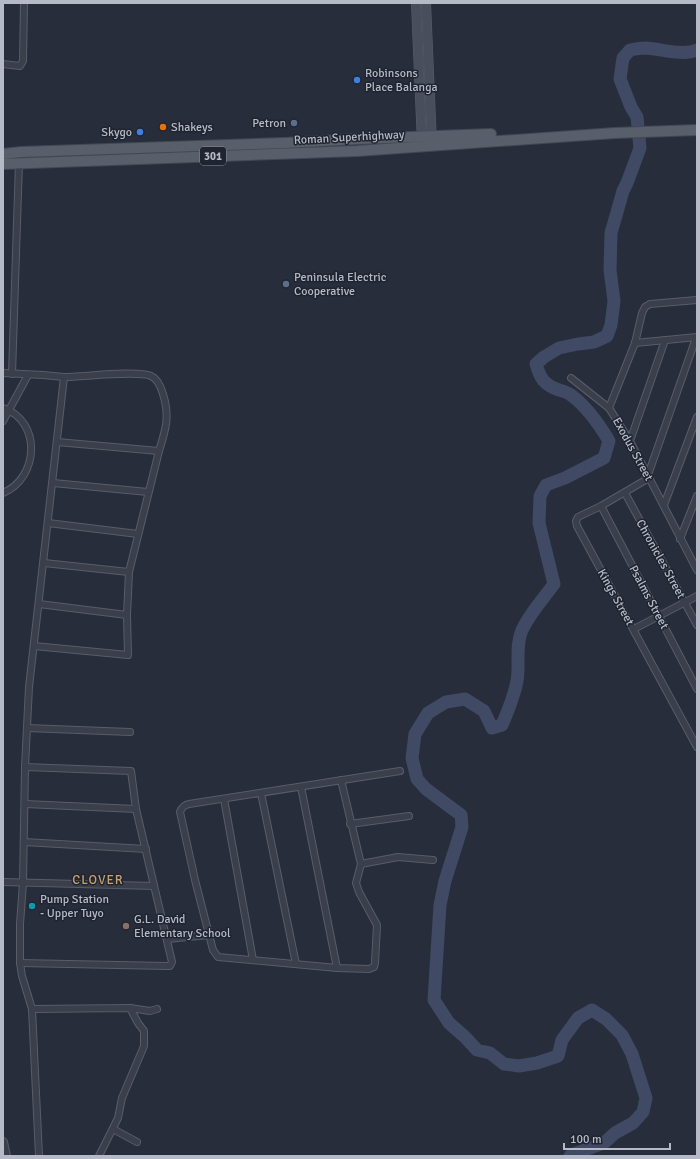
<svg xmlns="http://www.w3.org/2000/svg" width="700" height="1159" font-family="Signika,sans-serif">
<rect width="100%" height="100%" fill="#272d3b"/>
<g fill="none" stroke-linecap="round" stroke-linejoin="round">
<!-- river -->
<path stroke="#404a64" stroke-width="13" d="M 570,1156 L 571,1155 L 604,1143 L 615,1133 L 633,1123 L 643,1112 L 646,1098 L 632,1054 L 622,1035 L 606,1019 L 592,1010 L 578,1018 L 562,1040 L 558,1056 L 537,1063 L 519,1066 L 504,1064 L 490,1053 L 477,1050 L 465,1037 L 449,1023 L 434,1000 L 440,905 L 445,881 L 462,827 L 461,815 L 426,789 L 417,779 L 412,758 L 415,734 L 428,713 L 446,702 L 465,699 L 484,711 L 492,728 L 502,725 C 508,711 514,697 517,681 C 520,664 515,646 522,630 C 530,613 543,599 554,584 L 539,523 L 540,496 L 546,485 L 565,478 L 604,458 L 609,441 C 599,424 586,406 571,395 C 567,392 563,391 559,390 C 544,385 540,378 536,364 L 544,357 L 559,348 L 578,344 L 594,342 L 607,336 L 611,325 L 614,301 L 610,270 L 611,233 L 623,191 L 627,183 L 640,148 L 637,117 L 631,107 L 620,79 L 623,58 L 630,50 C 635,49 641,48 646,48 C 662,49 682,56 697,50"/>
<defs>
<g id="minor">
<polyline points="3,64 20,66 23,61 24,3"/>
<polyline points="697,300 650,304 645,307 642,313 635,343 609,408 630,441 697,570"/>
<polyline points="635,343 697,337"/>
<polyline points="3,373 43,375 64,377 29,687 25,767 23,883 20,924 20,963 22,976 32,1009 39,1156"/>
<polyline points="12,374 19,163"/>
<path d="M 64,377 C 82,377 137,370 151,376 C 158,379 161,387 163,394 C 170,416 166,429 159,451"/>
<polyline points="571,378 609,408"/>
<path d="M 3,408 C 42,421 39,478 3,493"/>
<polyline points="3,421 28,375"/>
<polyline points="630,441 665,340"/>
<polyline points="57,442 159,451 129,572 127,615"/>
<polyline points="648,475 696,338"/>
<polyline points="649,478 601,506 578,517 576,521 577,526 697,747"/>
<polyline points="53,483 148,492"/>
<polyline points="625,493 697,625"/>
<polyline points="664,505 697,417"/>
<polyline points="601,506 697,689"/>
<polyline points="48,523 138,534"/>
<polyline points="680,539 697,496"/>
<polyline points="44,563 129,572"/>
<polyline points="634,629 697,596"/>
<polyline points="34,646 128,655 127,615 39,604"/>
<polyline points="27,728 130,732"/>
<path d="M 400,771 L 189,804 C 184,805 182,807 180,812 L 195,880 L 213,950 L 218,957 L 337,968 L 369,969 L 374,967 L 375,963 L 377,925 L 359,892 L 356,883 L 361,864 L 398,857 L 433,860"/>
<polyline points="341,780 361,864"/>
<polyline points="301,787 337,968"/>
<polyline points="261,793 296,964"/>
<polyline points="224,799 253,960"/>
<polyline points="25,804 136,809"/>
<polyline points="350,824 409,816"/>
<polyline points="24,842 146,849"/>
<polyline points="3,882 154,886"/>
<polyline points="167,939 209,935"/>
<polyline points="20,963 167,966 170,966 172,962 136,809 131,771 25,767"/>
<polyline points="32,1009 130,1008 150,1011 157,1009"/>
<polyline points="113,1129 137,1142"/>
<polyline points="99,1156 118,1118 122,1098 144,1046 144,1031 138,1023 130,1008"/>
</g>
<polyline id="tertiary" points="3,1142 6,1156"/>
<g id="secondary">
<polyline points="416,3 422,143"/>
<polyline points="426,3 432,144"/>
</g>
<g id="primary">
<polyline points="3,154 21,152 285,143 357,139 491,134"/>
<polyline points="3,164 357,151 615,133 697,130"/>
</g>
</defs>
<!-- minor casing -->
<use href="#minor" stroke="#585d69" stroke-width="8"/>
<!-- tertiary casing -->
<use href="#tertiary" stroke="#585d69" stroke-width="10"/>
<!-- secondary casing -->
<use href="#secondary" stroke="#585d69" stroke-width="10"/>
<!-- primary casing -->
<use href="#primary" stroke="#434854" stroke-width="12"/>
<!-- minor -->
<use href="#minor" stroke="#3a3f4b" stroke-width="6"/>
<!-- tertiary -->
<use href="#tertiary" stroke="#3a3f4b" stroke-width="8"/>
<!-- secondary -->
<use href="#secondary" stroke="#494e5d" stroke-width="9"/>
<!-- primary -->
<use href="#primary" stroke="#595e6b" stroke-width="10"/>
</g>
<!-- markers -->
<g fill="#3f7fe0" stroke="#1f2430" stroke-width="1.5">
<circle cx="357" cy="80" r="4"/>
<circle cx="140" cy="132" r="4"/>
</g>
<g fill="#5c6f8a" stroke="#1f2430" stroke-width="1.5">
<circle cx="294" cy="123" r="4"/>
<circle cx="286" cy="284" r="4"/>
</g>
<circle fill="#e8710a" stroke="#1f2430" stroke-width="1.5" cx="163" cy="127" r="4"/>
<circle fill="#0f9aa8" stroke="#1f2430" stroke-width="1.5" cx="32" cy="906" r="4"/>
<circle fill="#8d6e63" stroke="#1f2430" stroke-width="1.5" cx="126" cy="926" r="4"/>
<g text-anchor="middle" stroke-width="3" stroke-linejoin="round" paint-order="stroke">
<!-- shield labels -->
<rect fill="#1f2430" stroke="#898d99" stroke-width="1" x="200" y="147" width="26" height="18" rx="3"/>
<g font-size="11" font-weight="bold" fill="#b6bac6">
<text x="213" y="160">301</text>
</g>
<!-- poi labels -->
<g font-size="12" fill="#b6bac6" stroke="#1f2430" text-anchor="start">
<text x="365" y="77">Robinsons<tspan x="365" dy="14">Place Balanga</tspan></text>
<text x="286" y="127" text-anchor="end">Petron</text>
<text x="171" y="131">Shakeys</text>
<text x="132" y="136" text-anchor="end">Skygo</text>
<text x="294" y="281">Peninsula Electric<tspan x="294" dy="14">Cooperative</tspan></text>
<text x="40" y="903">Pump Station<tspan x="40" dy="14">- Upper Tuyo</tspan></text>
<text x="134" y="923">G.L. David<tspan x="134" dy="14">Elementary School</tspan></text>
</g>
<!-- street labels -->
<g font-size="12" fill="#b6bac6" stroke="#1f2430">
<text transform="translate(349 137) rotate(-3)" y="4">Roman Superhighway</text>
<text transform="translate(633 449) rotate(61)" y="4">Exodus Street</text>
<text transform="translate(661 559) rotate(61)" y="4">Chronicles Street</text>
<text transform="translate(616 597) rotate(61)" y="4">Kings Street</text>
<text transform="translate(649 597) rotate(62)" y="4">Psalms Street</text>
</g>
<!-- neighbourhood labels -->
<g font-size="13" letter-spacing="1" fill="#c7a170" stroke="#1f2430">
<text x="98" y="884">CLOVER</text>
</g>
</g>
<!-- border -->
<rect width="700" height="1159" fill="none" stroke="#b6bac6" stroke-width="8"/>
<!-- scale -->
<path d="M564 1143v6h106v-6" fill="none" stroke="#b6bac6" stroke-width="2"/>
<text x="570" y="1143" font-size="12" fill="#b6bac6" stroke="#1f2430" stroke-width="3" paint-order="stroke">100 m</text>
</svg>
